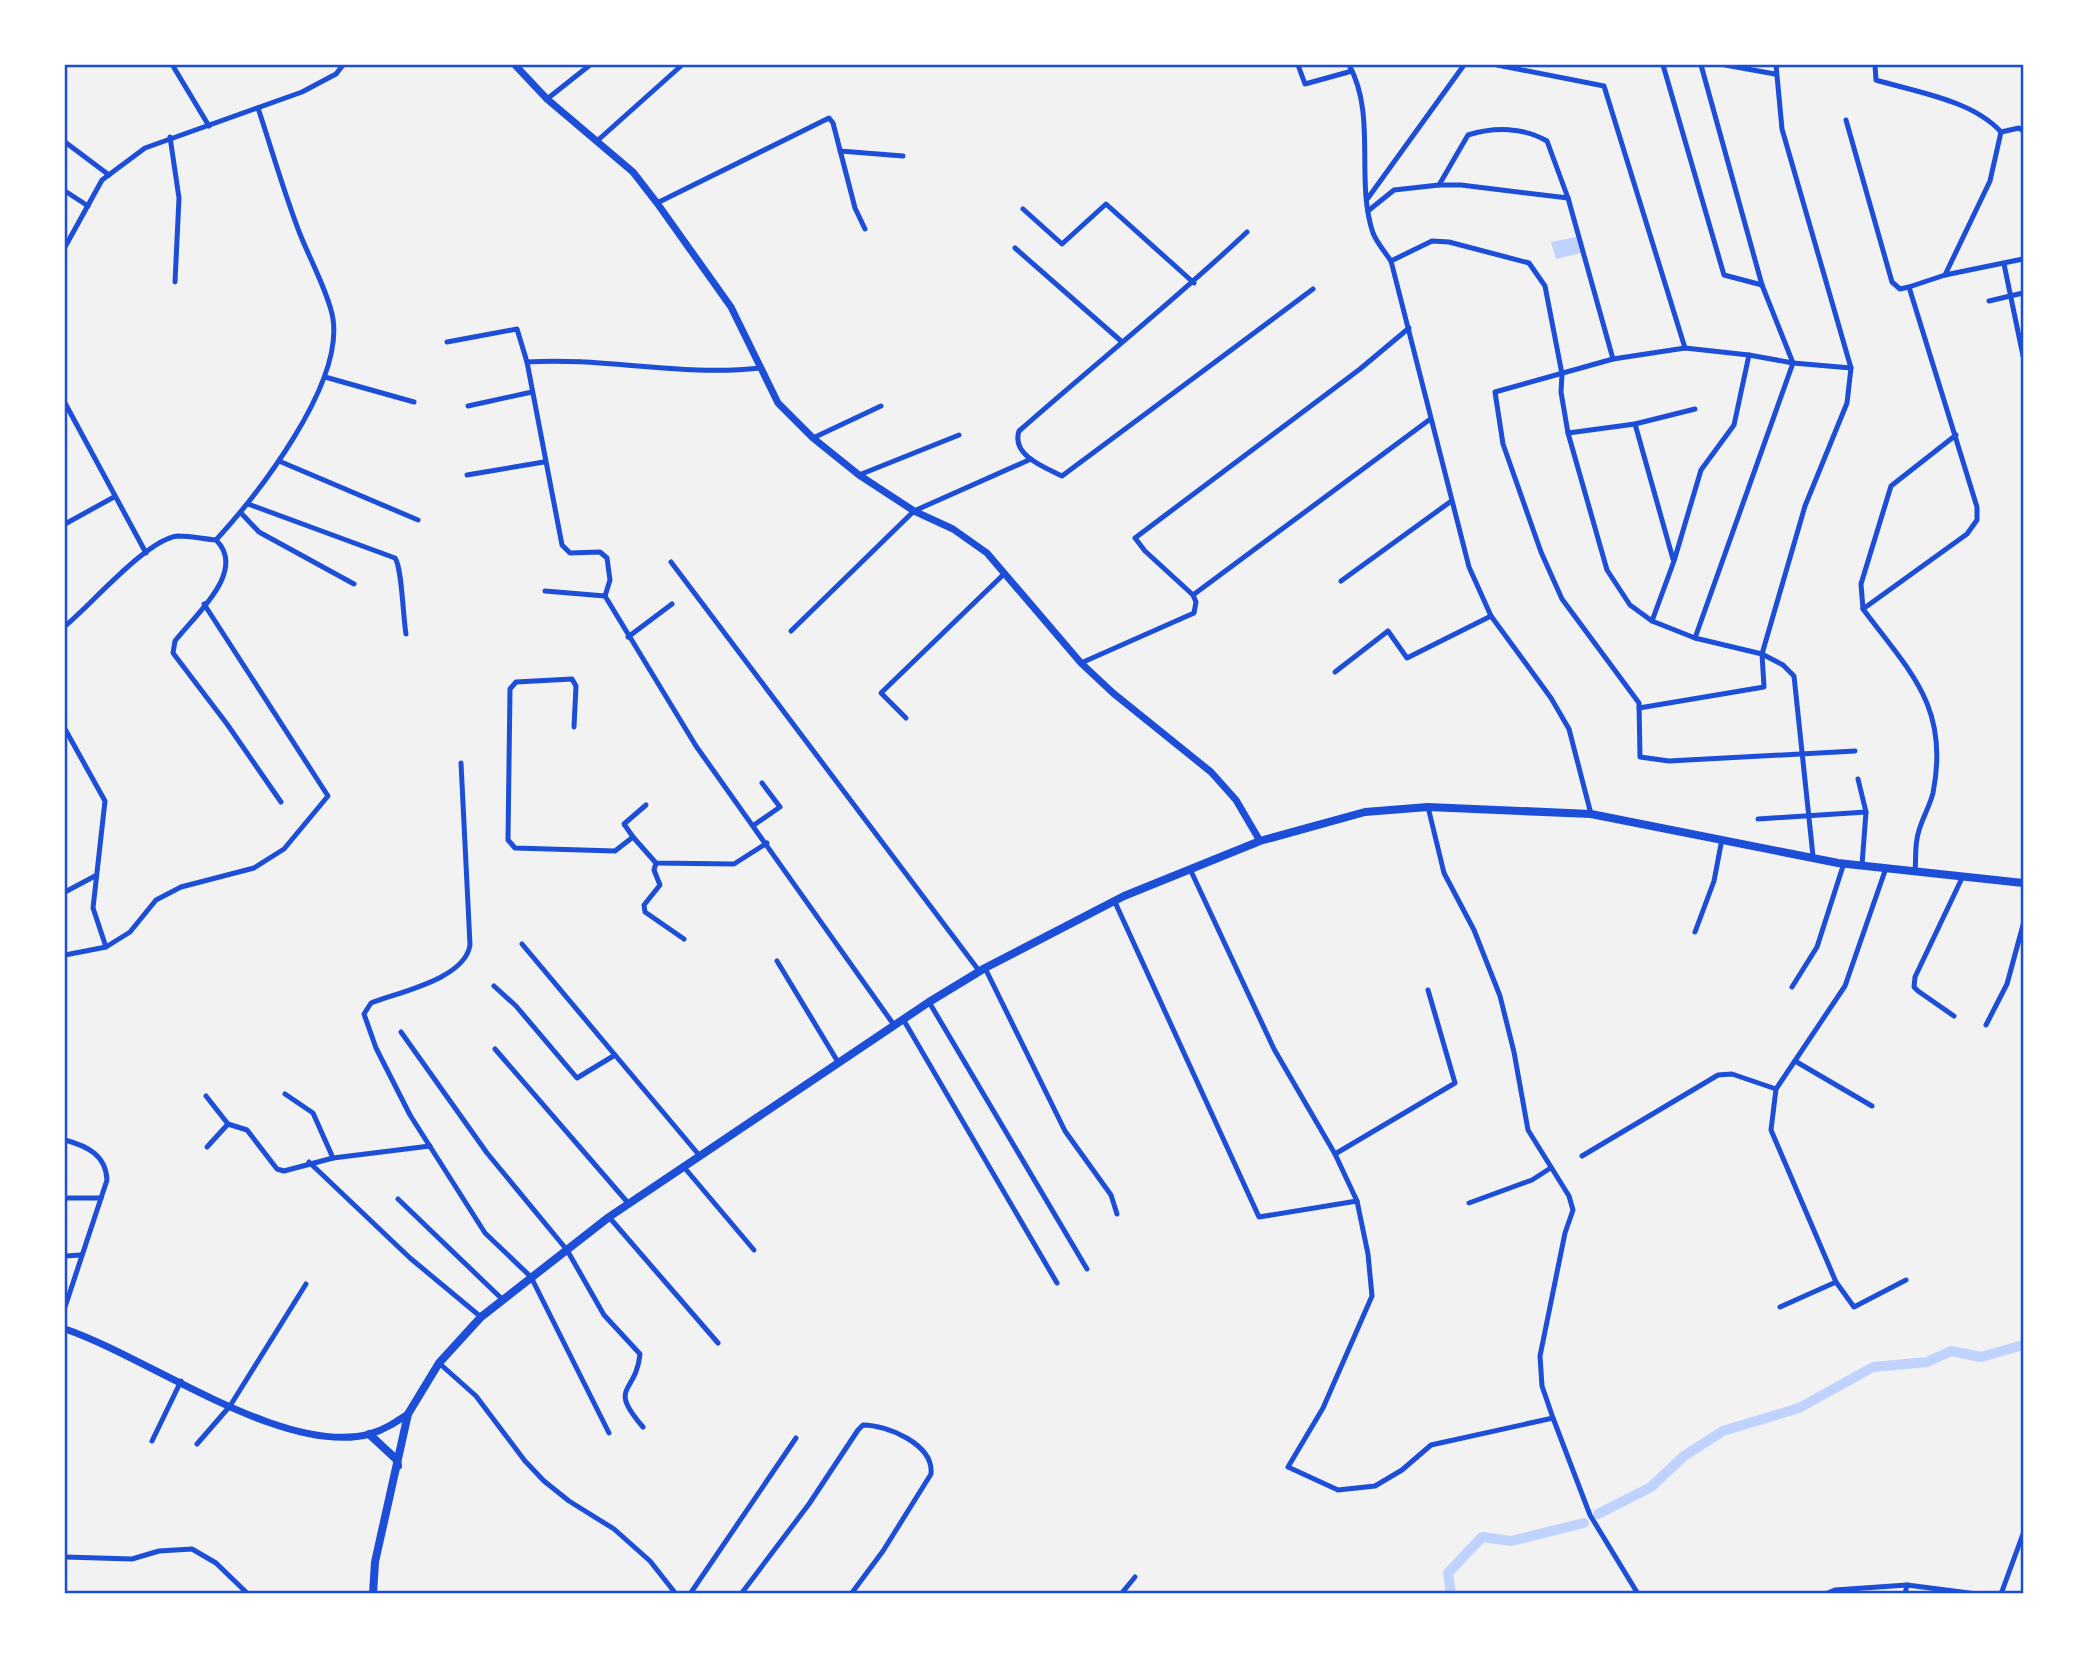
<svg xmlns="http://www.w3.org/2000/svg" width="2088" height="1659" font-family="'Zilla Slab',serif">
<rect width="100%" height="100%" fill="#f2f2f2"/>
<!-- water -->
<polygon fill="#bfd3fe" points="1576,237 1581,253 1556,259 1551,242"/>
<g fill="none" stroke-linecap="round" stroke-linejoin="round">
<!-- canal -->
<g stroke="#bfd3fe" stroke-width="10">
<polyline points="1598,1514 1651,1487 1684,1456 1723,1431 1799,1408 1873,1367 1927,1362 1951,1351 1981,1357 2023,1345"/>
<polyline points="1451,1594 1448,1573 1482,1537 1511,1541 1584,1523"/>
</g>
<!-- minor -->
<g stroke="#1d4ed8" stroke-width="5">
<polyline points="1298,65 1305,84 1352,71"/>
<path d="M 1349,65 C 1377,115 1355,180 1373,233 C 1377,243 1385,252 1391,261 L 1469,567 L 1491,616 L 1551,698 L 1569,729 L 1591,814"/>
<polyline points="1497,65 1604,86 1685,348"/>
<polyline points="1663,65 1724,275 1762,285"/>
<polyline points="1701,65 1762,285 1793,363"/>
<polyline points="1725,65 1775,74"/>
<path d="M 1875,65 L 1876,80 C 1916,92 1972,100 2001,132 L 1990,181 L 1945,275"/>
<polyline points="173,66 209,126"/>
<polyline points="547,99 590,65"/>
<polyline points="1846,120 1892,282 1900,289 1909,287"/>
<polyline points="2001,132 2019,128 2023,131"/>
<polyline points="170,137 179,198 175,282"/>
<polyline points="597,141 682,65"/>
<polyline points="65,142 109,175"/>
<polyline points="840,151 903,156"/>
<path d="M 1439,185 L 1468,135 C 1494,127 1523,127 1547,141 L 1568,198 L 1613,359 L 1685,348 L 1749,355 L 1793,363"/>
<polyline points="65,191 88,206"/>
<polyline points="1368,198 1464,65"/>
<polyline points="657,203 829,118 833,123 855,208 865,229"/>
<polyline points="1023,209 1062,244 1106,204 1194,283"/>
<polyline points="1368,211 1394,190 1439,185 1461,185 1568,198"/>
<path d="M 1247,232 C 1174,301 1095,364 1019,431 C 1011,455 1044,467 1062,476 L 1313,289"/>
<polyline points="65,247 102,180 145,148 302,92 336,74 343,65"/>
<polyline points="1015,248 1121,341"/>
<polyline points="1391,261 1432,241 1449,242 1529,263 1545,286 1562,374 1561,392 1568,433 1607,570 1630,605 1652,621 1695,638 1762,654 1783,665 1794,676 1813,856"/>
<polyline points="2004,264 2023,356"/>
<polyline points="1989,301 2023,293"/>
<polyline points="447,342 517,329 527,362"/>
<polyline points="1613,359 1495,392 1503,444 1541,552 1562,599 1639,703 1640,757 1669,761 1855,751"/>
<path d="M 760,368 C 682,377 604,357 527,362 L 562,545 L 570,553 L 600,552 L 607,558 L 610,580 L 605,596 L 696,746 L 894,1025"/>
<polyline points="325,377 414,402"/>
<polyline points="65,403 146,553"/>
<polyline points="468,406 532,392"/>
<polyline points="1635,424 1673,559"/>
<polyline points="1568,433 1635,424 1695,409"/>
<polyline points="813,438 881,406"/>
<polyline points="279,461 418,520"/>
<polyline points="467,475 544,462"/>
<polyline points="859,475 959,435"/>
<path d="M 248,504 L 395,558 C 402,567 403,618 406,634"/>
<polyline points="241,513 259,532 354,584"/>
<polyline points="65,524 114,497"/>
<path d="M 216,540 C 248,571 194,616 175,641 L 173,653 L 227,724 L 281,802"/>
<polyline points="671,562 980,972"/>
<polyline points="1341,581 1450,502"/>
<polyline points="545,591 605,596"/>
<polyline points="1193,595 1429,420"/>
<polyline points="1863,609 1861,584 1891,486 1956,435"/>
<polyline points="1652,621 1674,561 1701,470 1734,425 1749,355"/>
<path d="M 65,626 C 90,606 148,538 178,536 C 191,536 204,539 216,540 C 259,493 343,385 333,319 C 330,297 309,257 300,234 C 284,193 272,150 258,108"/>
<polyline points="791,631 914,511 1031,459"/>
<polyline points="628,637 672,604"/>
<polyline points="1695,638 1793,363 1851,368"/>
<polyline points="1081,663 1194,613 1196,602 1193,595 1145,551 1135,538 1360,369 1409,328"/>
<polyline points="1335,672 1388,631 1407,658 1491,616"/>
<polyline points="1639,708 1764,687 1762,654 1805,506 1847,403 1851,368 1782,129 1776,65"/>
<polyline points="906,718 881,693 1005,573"/>
<polyline points="574,727 576,686 572,679 516,682 510,689 508,840 515,848 615,851 633,837 656,863 734,864 767,843"/>
<polyline points="65,729 105,801 93,908 106,947"/>
<path d="M 461,763 L 470,945 C 465,979 399,992 371,1003 L 364,1014 L 376,1048 L 410,1115 L 485,1233 L 531,1277 L 609,1433"/>
<polyline points="1858,779 1866,812 1862,865"/>
<polyline points="1428,807 1444,873 1474,930 1500,996 1514,1052 1528,1130 1569,1196 1573,1210 1565,1233 1540,1356 1542,1386 1553,1418"/>
<polyline points="1758,819 1866,812"/>
<polyline points="754,825 780,807 762,783"/>
<polyline points="633,837 624,824 646,805"/>
<polyline points="656,863 654,870 660,885 644,905 645,912 684,939"/>
<polyline points="1886,868 1845,986 1776,1089 1771,1130 1836,1282 1854,1307 1906,1280"/>
<polyline points="1190,869 1274,1049 1335,1154 1455,1083 1428,990"/>
<path d="M 1915,871 C 1916,861 1915,849 1917,839 C 1919,823 1929,809 1933,793 C 1950,707 1910,672 1863,609 L 1967,534 L 1977,520 L 1977,507 L 1909,287 L 1945,275 L 2023,259"/>
<polyline points="65,892 95,876"/>
<polyline points="1114,900 1259,1217 1357,1201 1368,1254 1372,1296 1323,1408 1288,1467 1338,1490 1375,1486 1402,1470 1431,1445 1553,1418 1590,1515 1638,1594"/>
<polyline points="1695,932 1714,881 1722,839"/>
<polyline points="522,944 615,1055"/>
<polyline points="65,955 106,947 130,932 156,900 181,887 254,868 284,849 328,796 204,604"/>
<polyline points="777,961 838,1062"/>
<polyline points="985,968 1065,1131 1111,1195 1117,1214"/>
<polyline points="494,986 516,1006 577,1078 615,1055 699,1155"/>
<polyline points="1792,987 1817,947 1844,863"/>
<polyline points="929,1002 1087,1269"/>
<polyline points="1954,1016 1918,991 1914,987 1915,977 1963,876"/>
<polyline points="903,1019 1057,1283"/>
<polyline points="1986,1025 2007,984 2023,925"/>
<path d="M 401,1032 L 487,1153 L 567,1250 L 604,1315 L 640,1354 C 636,1395 607,1385 643,1427"/>
<polyline points="495,1049 629,1204"/>
<polyline points="1795,1061 1872,1106"/>
<polyline points="285,1094 313,1113 333,1158"/>
<polyline points="206,1096 228,1124 247,1130 277,1169 284,1171 333,1158 430,1146"/>
<path d="M 65,1140 C 87,1146 106,1155 107,1180 L 65,1307"/>
<polyline points="207,1147 228,1124"/>
<polyline points="1335,1154 1357,1201"/>
<polyline points="1582,1156 1718,1075 1732,1074 1776,1089"/>
<polyline points="309,1162 410,1258 481,1317"/>
<polyline points="683,1166 754,1250"/>
<polyline points="65,1198 101,1198"/>
<polyline points="398,1199 502,1299"/>
<polyline points="1469,1203 1532,1180 1549,1169"/>
<polyline points="609,1217 718,1343"/>
<polyline points="65,1256 81,1255"/>
<polyline points="1780,1307 1836,1282"/>
<polyline points="439,1363 476,1396 525,1461 544,1481 569,1501 614,1529 650,1561 676,1594"/>
<polyline points="152,1441 181,1381"/>
<polyline points="197,1444 230,1406 306,1284"/>
<polyline points="65,1557 132,1559 159,1551 192,1549 216,1563 248,1594"/>
<polyline points="690,1594 796,1438"/>
<path d="M 741,1594 L 809,1504 L 858,1430 L 863,1425 C 887,1425 934,1444 931,1474 L 883,1551 L 851,1594"/>
<polyline points="1121,1594 1135,1577"/>
<polyline points="1825,1594 1835,1590 1907,1585"/>
<polyline points="1905,1594 1907,1585 1977,1594"/>
<polyline points="2001,1594 2023,1534"/>
</g>
<!-- tertiary -->
<g stroke="#1d4ed8" stroke-width="7">
<polyline points="515,65 547,99 633,172 657,203 731,307 778,403 813,438 859,475 914,511 953,529 987,553 1081,663 1113,693 1211,772 1236,800 1260,841"/>
<path d="M 65,1329 C 148,1357 284,1457 370,1434 C 384,1430 396,1422 408,1414"/>
</g>
<!-- secondary -->
<g stroke="#1d4ed8" stroke-width="8">
<polyline points="369,1434 397,1460 398,1466"/>
<polyline points="373,1594 375,1562 408,1414 439,1363 481,1317 609,1217 929,1002 985,968 1124,896 1260,841 1365,812 1428,807 1591,814 1838,863 2023,883"/>
</g>
</g>
<!-- border -->
<rect width="2088" height="1659" fill="none" stroke="#ffffff" stroke-width="133"/>
<rect x="66" y="66" width="1956" height="1526" fill="none" stroke="#1d4ed8" stroke-width="2.5"/>
</svg>
